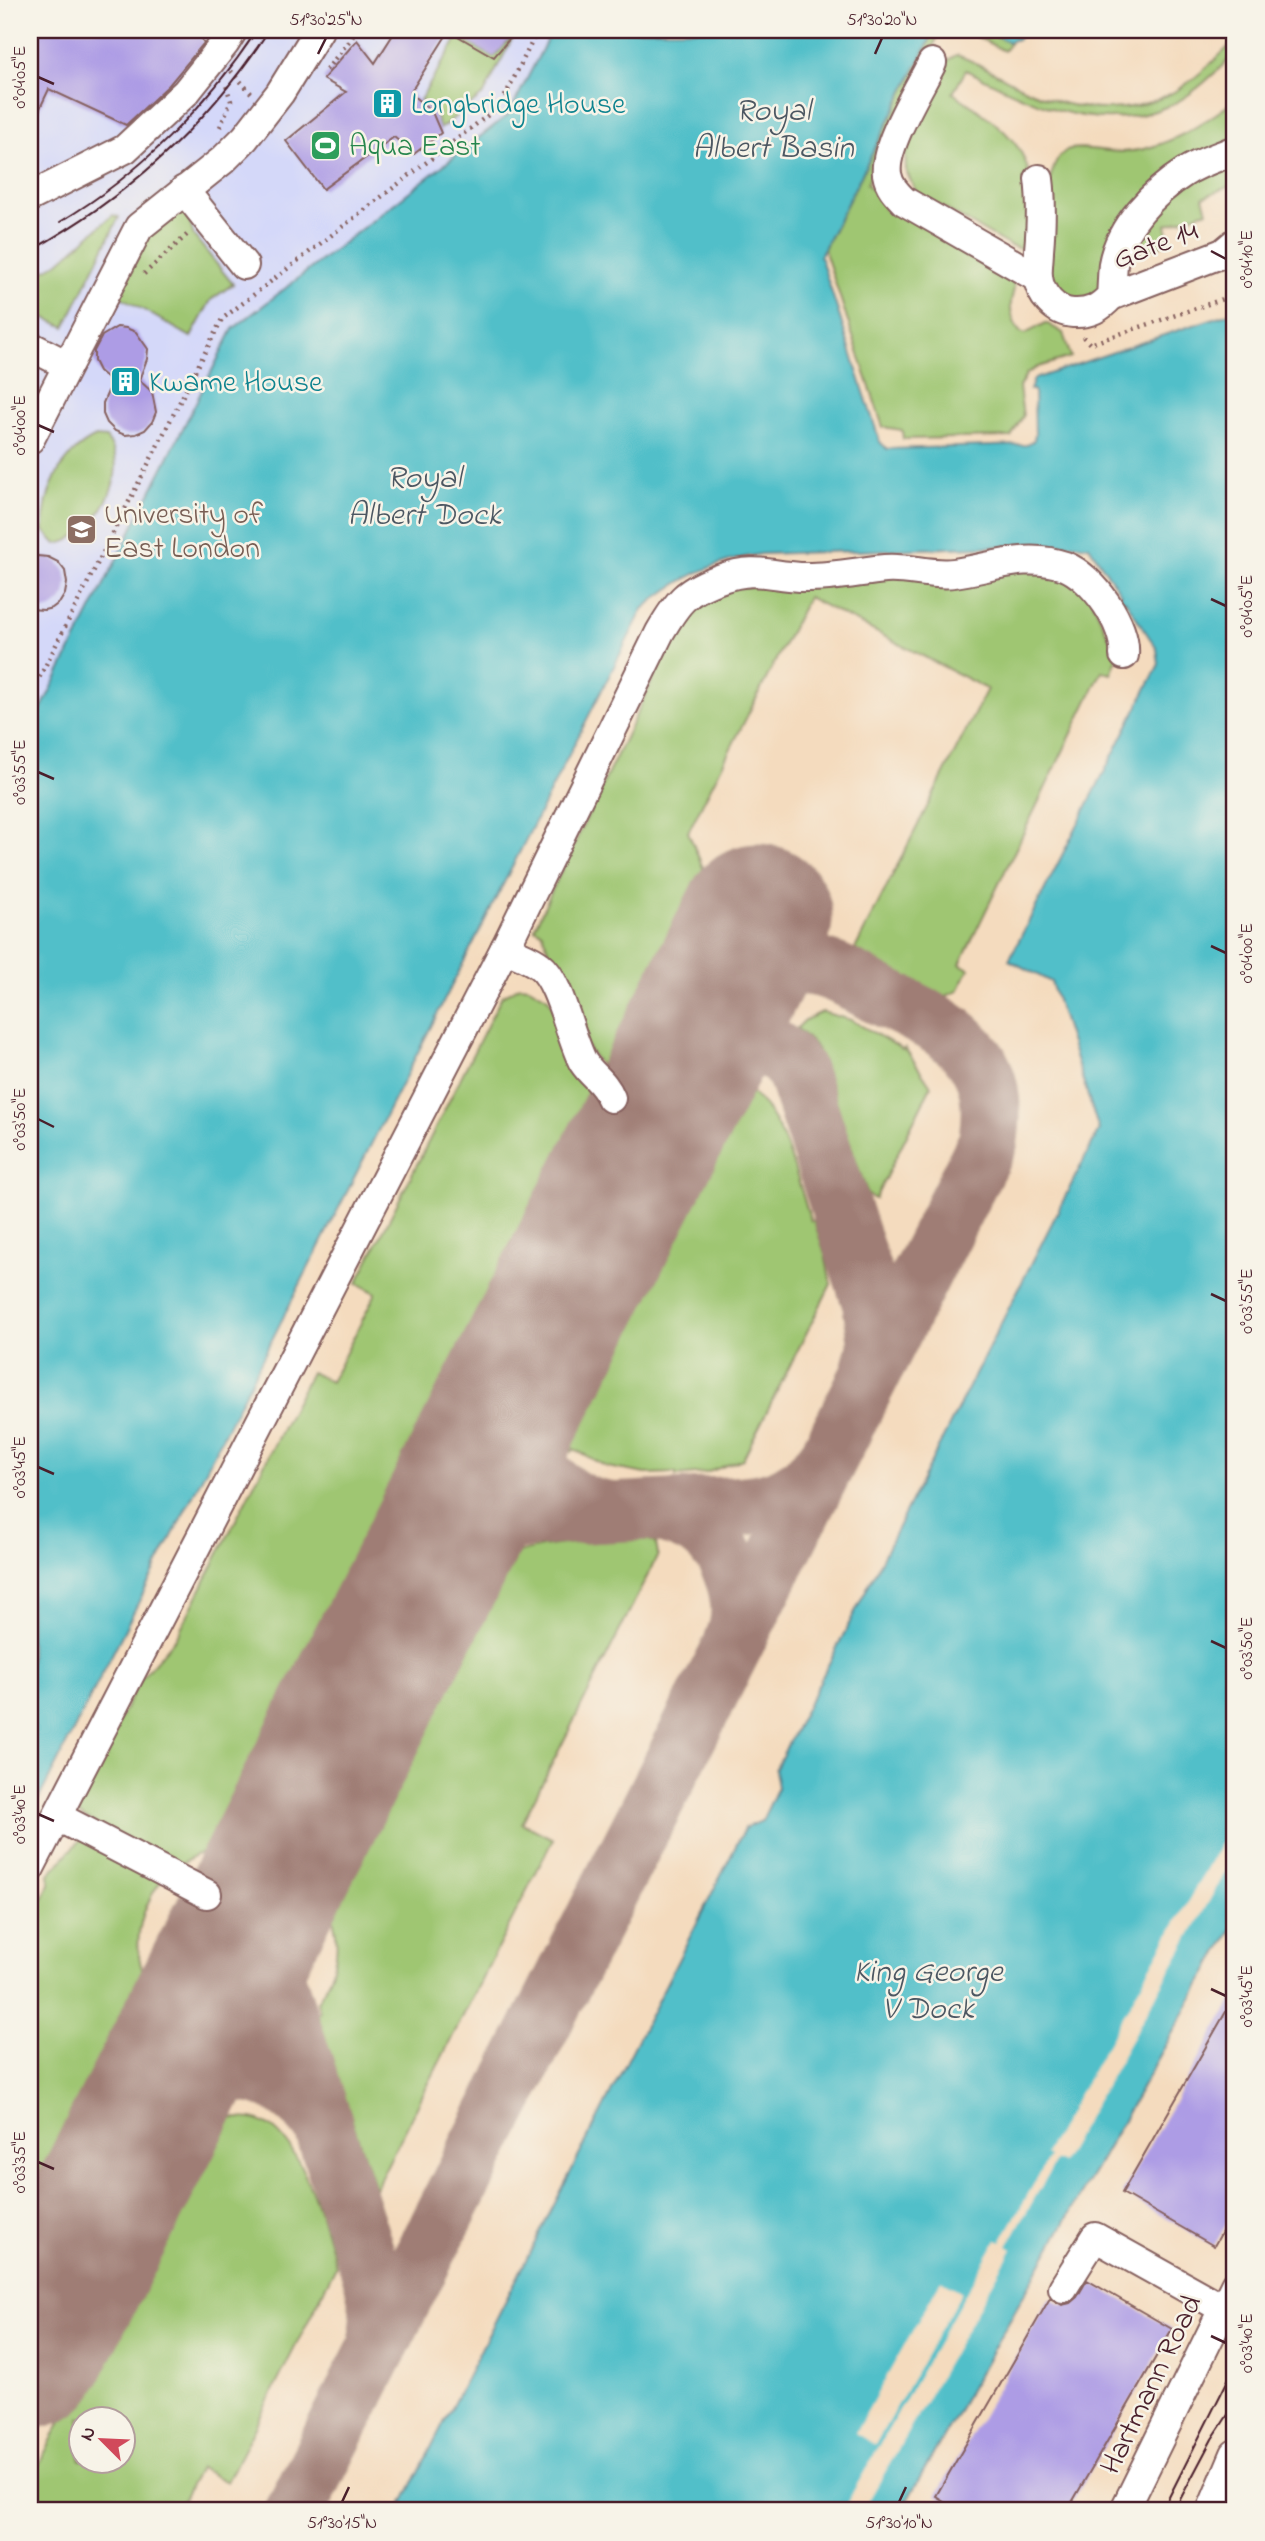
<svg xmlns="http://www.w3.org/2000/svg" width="1265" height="2541" font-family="'Indie Flower',sans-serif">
<rect width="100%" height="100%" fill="#f7f3e8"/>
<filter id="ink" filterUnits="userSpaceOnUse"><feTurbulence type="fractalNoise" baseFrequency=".0143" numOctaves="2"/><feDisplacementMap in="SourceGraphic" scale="14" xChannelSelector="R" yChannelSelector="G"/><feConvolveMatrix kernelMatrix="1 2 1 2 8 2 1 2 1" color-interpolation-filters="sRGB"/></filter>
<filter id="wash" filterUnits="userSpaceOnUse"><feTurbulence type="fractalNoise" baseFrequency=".00686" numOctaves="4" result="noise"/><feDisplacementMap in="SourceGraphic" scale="28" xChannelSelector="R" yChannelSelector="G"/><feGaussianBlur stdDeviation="1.57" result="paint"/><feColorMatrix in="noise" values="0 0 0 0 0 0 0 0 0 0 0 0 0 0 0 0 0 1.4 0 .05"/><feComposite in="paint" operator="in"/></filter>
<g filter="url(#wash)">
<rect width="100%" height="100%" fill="#f4dbbe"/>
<!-- built -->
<polygon fill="#d4d8f9" points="30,30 552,30 509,114 233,329 30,731"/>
<!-- green -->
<g fill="#9fc672" stroke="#74724e" stroke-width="2" fill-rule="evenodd">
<path d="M 935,30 L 941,30 L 867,184 L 883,201 L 1008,277 C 1019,288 1012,290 1011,303 C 1010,313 1014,323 1019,331 L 1025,334 L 1046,323 L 1063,333 L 1071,357 L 1038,367 L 1027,373 L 1019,387 L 1023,416 L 1011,437 L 903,439 L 902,430 L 883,427 L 824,249 Z"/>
<polygon points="964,30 992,30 996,32 994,35 1011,42 1004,51"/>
<polygon points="515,33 484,94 440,129 434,111 420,100 458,37 494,57"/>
<path d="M 1235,41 L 1235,54 C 1216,71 1196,93 1173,104 C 1098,139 1033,103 966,70 L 953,93 C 1024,140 1040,157 1028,245 L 1021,249 L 1010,246 L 916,192 L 906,171 L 905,143 L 938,67 L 956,55 C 975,60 1008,81 1028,90 C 1073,111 1122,117 1168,95 C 1193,83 1215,59 1235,41 Z"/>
<path d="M 1235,100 L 1235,138 L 1186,161 L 1102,290 L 1080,301 L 1055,293 C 1053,285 1048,276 1047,267 C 1045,240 1041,165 1067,150 C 1077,145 1107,152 1120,152 C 1163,151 1202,125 1235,100 Z"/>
<polygon points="1235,156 1235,184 1203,197 1207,211 1166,225 1170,242 1140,253 1136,243 1145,219 1156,204"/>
<polygon points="179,208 185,209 194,236 233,284 211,300 191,337 121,297 121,280 145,233"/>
<polygon points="113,215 119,217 65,327 30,311 30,279 59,262"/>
<path d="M 96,437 L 106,438 C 135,471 94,539 56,544 L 44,531 C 43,492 60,454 96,437 Z"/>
<polygon points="1011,566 1085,585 1118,656 1111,674 1102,671 960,964 969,969 958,991 944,997 854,951 987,689 808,597 688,832 708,880 609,1077 578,1035 542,932 534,928 683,617 705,590"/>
<polygon points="520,986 529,987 548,998 602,1090 220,1847 195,1855 172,1870 75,1812 77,1801 141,1678 176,1638 311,1372 331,1382 376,1293 357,1283 502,996"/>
<polygon points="822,1012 851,1020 904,1050 905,1048 931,1086 875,1199 868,1195 817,1048 797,1028 805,1020"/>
<path d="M 742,1086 C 784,1110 796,1178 811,1221 L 814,1221 L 825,1254 L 831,1284 L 743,1459 L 706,1473 L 676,1476 L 676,1473 L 646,1474 L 607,1467 L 574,1449 L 572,1452 L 562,1438 Z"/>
<path d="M 645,1538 L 656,1543 L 658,1555 L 522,1823 L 553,1839 L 375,2189 L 317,2014 L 320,2012 L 317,2002 C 338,1968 344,1937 326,1901 L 491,1574 C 494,1570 498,1564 502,1561 C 530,1541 609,1542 645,1538 Z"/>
<path d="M 84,1836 L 164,1877 C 139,1909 129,1949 149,1986 L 30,2221 L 30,1924 L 50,1884 L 49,1874 Z"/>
<path d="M 234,2118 C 247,2118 260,2119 271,2127 C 303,2148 326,2229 336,2266 L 227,2482 L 199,2468 L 177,2511 L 30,2511 L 30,2482 L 211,2126 ZM 80,2418 L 122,2418 L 122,2460 L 80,2460 Z"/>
</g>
<!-- water -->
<g fill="#51bfc9" stroke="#4e6f7a" stroke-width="2">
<path d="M 552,30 L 935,30 L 820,256 L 880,442 L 887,449 L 1027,445 L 1034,440 L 1035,435 L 1034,390 L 1030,390 L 1034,379 L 1235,311 L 1235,1923 L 901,2511 L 399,2511 L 745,1828 L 762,1821 L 778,1787 L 775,1770 L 1099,1130 L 1051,982 L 1009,960 L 1159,664 L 1157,649 L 1125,600 L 1122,601 L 1118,596 L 1121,594 L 1089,546 L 1072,544 L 761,554 C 716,561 677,578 643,609 L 30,1816 L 30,731 L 233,329 L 509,114 Z"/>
<polygon points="992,30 1028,30 1017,39 1008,42 994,35 996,32"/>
</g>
<!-- pier -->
<g fill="#f4dbbe">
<polygon points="1235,1818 1235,1855 1062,2163 1056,2161 1007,2246 1012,2249 863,2511 842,2511 996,2240 1001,2242 1049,2157 1045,2154"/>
<polygon points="941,2280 962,2292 875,2445 855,2433"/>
</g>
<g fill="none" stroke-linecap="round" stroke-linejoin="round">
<!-- taxiway -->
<g stroke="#9f7d74" stroke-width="60">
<path d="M 682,1069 C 718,1032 763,1027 796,1071 L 872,1303 L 878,1342 L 871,1370"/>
<path d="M 529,1370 C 526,1384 522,1399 522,1413 C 521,1464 563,1507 613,1512"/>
<path d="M 652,1511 C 670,1515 687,1520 703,1531 C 733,1554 750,1605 734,1641"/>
<path d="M 414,1595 C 431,1574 447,1552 470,1538 C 508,1515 552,1516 595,1513 C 634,1511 673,1510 712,1507 C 738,1506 767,1506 790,1493 C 805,1485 816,1474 826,1461"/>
<path d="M 276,1869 C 264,1902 261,1921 268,1956 L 323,2123"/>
<path d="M 155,2108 C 163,2101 172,2093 181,2088 C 235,2055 289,2076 323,2125 L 374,2281 L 381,2316 L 378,2347"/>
<path d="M 295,2511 L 988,1142 C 992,1115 993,1088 979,1064 C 956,1028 916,1013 879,995 C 864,987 848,977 831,971 C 815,965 796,964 779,967 C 746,974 727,994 707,1019"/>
</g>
<!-- runway -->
<polyline stroke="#9f7d74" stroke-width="149" points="30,2354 758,918"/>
</g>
<g id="blocks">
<!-- building -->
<g fill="#ad9ce5">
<polygon points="30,30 195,30 204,43 169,85 126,125 49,89 30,129"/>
<polygon points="396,30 517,30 494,57 449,31 410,93 432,112 441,133 414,154 394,137 323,189 286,141 346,92 323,79 357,40 375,63"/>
<polygon points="117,327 126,328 136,332 148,349 147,359 139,380 152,392 156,412 152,422 145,430 136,434 125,435 115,431 107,423 103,414 103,403 112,382 99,371 94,361 94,351 102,336"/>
<polygon points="37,556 48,557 58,562 65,571 67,583 65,594 60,602 52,608 44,610 30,609 30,559"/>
<polygon points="1235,1996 1235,2209 1214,2246 1122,2193"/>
<polygon points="1087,2280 1172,2329 1067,2511 949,2511 952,2506 936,2496 1050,2298 1062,2305 1070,2303 1077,2297"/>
</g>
</g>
</g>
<g filter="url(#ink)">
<use href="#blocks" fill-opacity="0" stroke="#86615e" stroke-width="2"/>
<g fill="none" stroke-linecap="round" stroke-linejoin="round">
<defs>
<g id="minor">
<path d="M 932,63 C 919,89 883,147 887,174 C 889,186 896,193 904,201 L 1038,278"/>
<path d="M 1039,179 C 1042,202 1041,227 1039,250 C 1039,259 1037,269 1038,277 C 1040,295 1055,312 1073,313 C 1090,314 1100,308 1111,296 C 1112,286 1112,274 1113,264 C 1120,226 1155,191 1185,172 C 1200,162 1219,157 1235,150"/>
<polyline points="184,190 244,265"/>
<polyline points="30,197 125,149 186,92 225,43 233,30"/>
<polyline points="1111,296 1223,253 1235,243"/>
<polyline points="30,346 67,365"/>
<polyline points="30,439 139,227 223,160 245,138 280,93 319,30"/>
<path d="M 505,948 C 516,954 530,958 540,966 C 560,981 570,1038 583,1062 C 593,1077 604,1081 611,1098"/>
<polyline points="58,1817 207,1894"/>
<path d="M 30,1868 L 505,948 L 660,632 C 678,601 686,590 722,578 C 755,567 768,575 800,577 C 830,578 856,572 885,569 C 909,567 931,576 954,573 C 992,568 1026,552 1065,566 C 1093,577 1127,625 1124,655"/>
<polyline points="1063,2288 1095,2237 1224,2309"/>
<polyline points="1124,2511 1235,2285"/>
<polyline points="1211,2511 1235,2454"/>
</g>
</defs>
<!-- minor casing -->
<use href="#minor" stroke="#86615e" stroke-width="32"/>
<!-- path -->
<g stroke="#86615e" stroke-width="4.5" stroke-dasharray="2 5" stroke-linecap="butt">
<polyline points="326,70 358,30"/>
<polyline points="231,71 251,93"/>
<polyline points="220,127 231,101 225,82"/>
<polyline points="144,274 189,233"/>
<polyline points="1083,337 1090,344 1235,295"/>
<polyline points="30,696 222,319 500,106 538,30"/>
</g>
<!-- minor -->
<use href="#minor" stroke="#fff" stroke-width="28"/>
<!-- tram -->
<g stroke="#4a1f2b" stroke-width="2">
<path d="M 60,222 C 139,175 207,106 257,30"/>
<path d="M 30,251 C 128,197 208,124 269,30"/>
<polyline points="1162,2511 1235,2366"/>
<polyline points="1174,2511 1212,2439 1235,2404"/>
</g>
</g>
</g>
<!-- ticks -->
<path fill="none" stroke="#4a1f2b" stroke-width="2.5" d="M 318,54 L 326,38M 875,54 L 882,38M 38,77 L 54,84M 1211,251 L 1226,259M 38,425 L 54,432M 1211,599 L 1226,606M 38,772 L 54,779M 1211,946 L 1226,953M 38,1119 L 54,1127M 1211,1294 L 1226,1301M 38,1467 L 54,1474M 1211,1641 L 1226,1648M 38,1814 L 54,1821M 1211,1989 L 1226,1996M 38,2162 L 54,2169M 1211,2336 L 1226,2343M 342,2502 L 349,2487M 899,2502 L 906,2487"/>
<!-- icons -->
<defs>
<symbol id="building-square" viewBox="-11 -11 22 22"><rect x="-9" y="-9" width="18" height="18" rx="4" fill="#0f9aa8" stroke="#f7f3e8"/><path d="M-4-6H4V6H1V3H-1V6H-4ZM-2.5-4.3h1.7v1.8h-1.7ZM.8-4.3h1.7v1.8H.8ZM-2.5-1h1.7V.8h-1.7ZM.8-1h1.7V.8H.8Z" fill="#fff"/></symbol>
<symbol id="stadium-square" viewBox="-11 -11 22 22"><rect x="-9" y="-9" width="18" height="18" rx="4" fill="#2e9e5b" stroke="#f7f3e8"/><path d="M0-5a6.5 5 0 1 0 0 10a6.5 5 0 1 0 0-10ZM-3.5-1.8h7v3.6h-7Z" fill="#fff"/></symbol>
<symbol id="university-square" viewBox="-11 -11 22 22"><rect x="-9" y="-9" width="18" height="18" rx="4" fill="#8d6e63" stroke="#f7f3e8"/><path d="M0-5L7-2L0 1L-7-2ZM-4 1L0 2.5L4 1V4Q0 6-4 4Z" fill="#fff"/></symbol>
</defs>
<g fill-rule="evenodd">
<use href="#building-square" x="370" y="86" width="35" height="35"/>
<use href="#stadium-square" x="308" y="128" width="35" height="35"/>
<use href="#building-square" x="108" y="364" width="35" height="35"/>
<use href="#university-square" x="64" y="512" width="35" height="35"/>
</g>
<g text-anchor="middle" stroke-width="5" stroke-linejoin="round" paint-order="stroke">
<!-- culture labels -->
<g font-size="30" fill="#0d838f" stroke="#f7f3e8" text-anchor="start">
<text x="411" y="113">Longbridge House</text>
<text x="149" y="391">Kwame House</text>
</g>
<!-- leisure labels -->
<g font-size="30" fill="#27864d" stroke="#f7f3e8" text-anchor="start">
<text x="349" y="155">Aqua East</text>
</g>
<!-- street labels -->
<g font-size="30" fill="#4a1f2b" stroke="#f7f3e8">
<text transform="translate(1155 244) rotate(-21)" y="10">Gate 14</text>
<text transform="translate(1150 2384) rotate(-64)" y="10">Hartmann Road</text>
</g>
<!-- education labels -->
<g font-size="30" fill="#785e54" stroke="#f7f3e8" text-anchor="start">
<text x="104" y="523">University of<tspan x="104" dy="34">East London</tspan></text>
</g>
<!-- water labels -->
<g font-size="32" font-style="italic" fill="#4c5762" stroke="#f7f3e8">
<text x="773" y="120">Royal<tspan x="773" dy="37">Albert Basin</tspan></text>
<text x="424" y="487">Royal<tspan x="424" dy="37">Albert Dock</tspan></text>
<text x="928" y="1981">King George<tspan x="928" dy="37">V Dock</tspan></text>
</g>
</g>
<!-- margin -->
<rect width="1265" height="2541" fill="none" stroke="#f7f3e8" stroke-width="77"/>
<!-- north arrow -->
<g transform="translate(102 2440) rotate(294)"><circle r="33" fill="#f7f3e8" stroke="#b29e9c" stroke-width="2"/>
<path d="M0-5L12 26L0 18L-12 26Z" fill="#d1495b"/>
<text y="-10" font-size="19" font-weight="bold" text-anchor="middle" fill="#4a1f2b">N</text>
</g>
<rect x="38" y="38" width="1188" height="2464" fill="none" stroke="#4a1f2b" stroke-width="2.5"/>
<g font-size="18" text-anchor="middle" fill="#4a1f2b">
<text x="326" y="25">51°30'25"N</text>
<text x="882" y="25">51°30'20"N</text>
<text transform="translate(19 77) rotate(-90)" y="6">0°04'05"E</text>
<text transform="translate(1246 259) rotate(-90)" y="6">0°04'10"E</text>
<text transform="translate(19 425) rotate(-90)" y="6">0°04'00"E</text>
<text transform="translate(1246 606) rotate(-90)" y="6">0°04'05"E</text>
<text transform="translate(19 772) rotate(-90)" y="6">0°03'55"E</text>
<text transform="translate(1246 953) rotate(-90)" y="6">0°04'00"E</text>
<text transform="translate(19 1119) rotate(-90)" y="6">0°03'50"E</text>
<text transform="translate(1246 1301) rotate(-90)" y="6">0°03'55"E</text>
<text transform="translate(19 1467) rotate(-90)" y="6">0°03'45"E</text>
<text transform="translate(1246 1648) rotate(-90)" y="6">0°03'50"E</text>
<text transform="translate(19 1814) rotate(-90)" y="6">0°03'40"E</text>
<text transform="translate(1246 1996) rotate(-90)" y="6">0°03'45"E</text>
<text transform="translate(19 2162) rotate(-90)" y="6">0°03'35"E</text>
<text transform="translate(1246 2343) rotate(-90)" y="6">0°03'40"E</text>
<text x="342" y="2528">51°30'15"N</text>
<text x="899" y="2528">51°30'10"N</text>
</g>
</svg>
